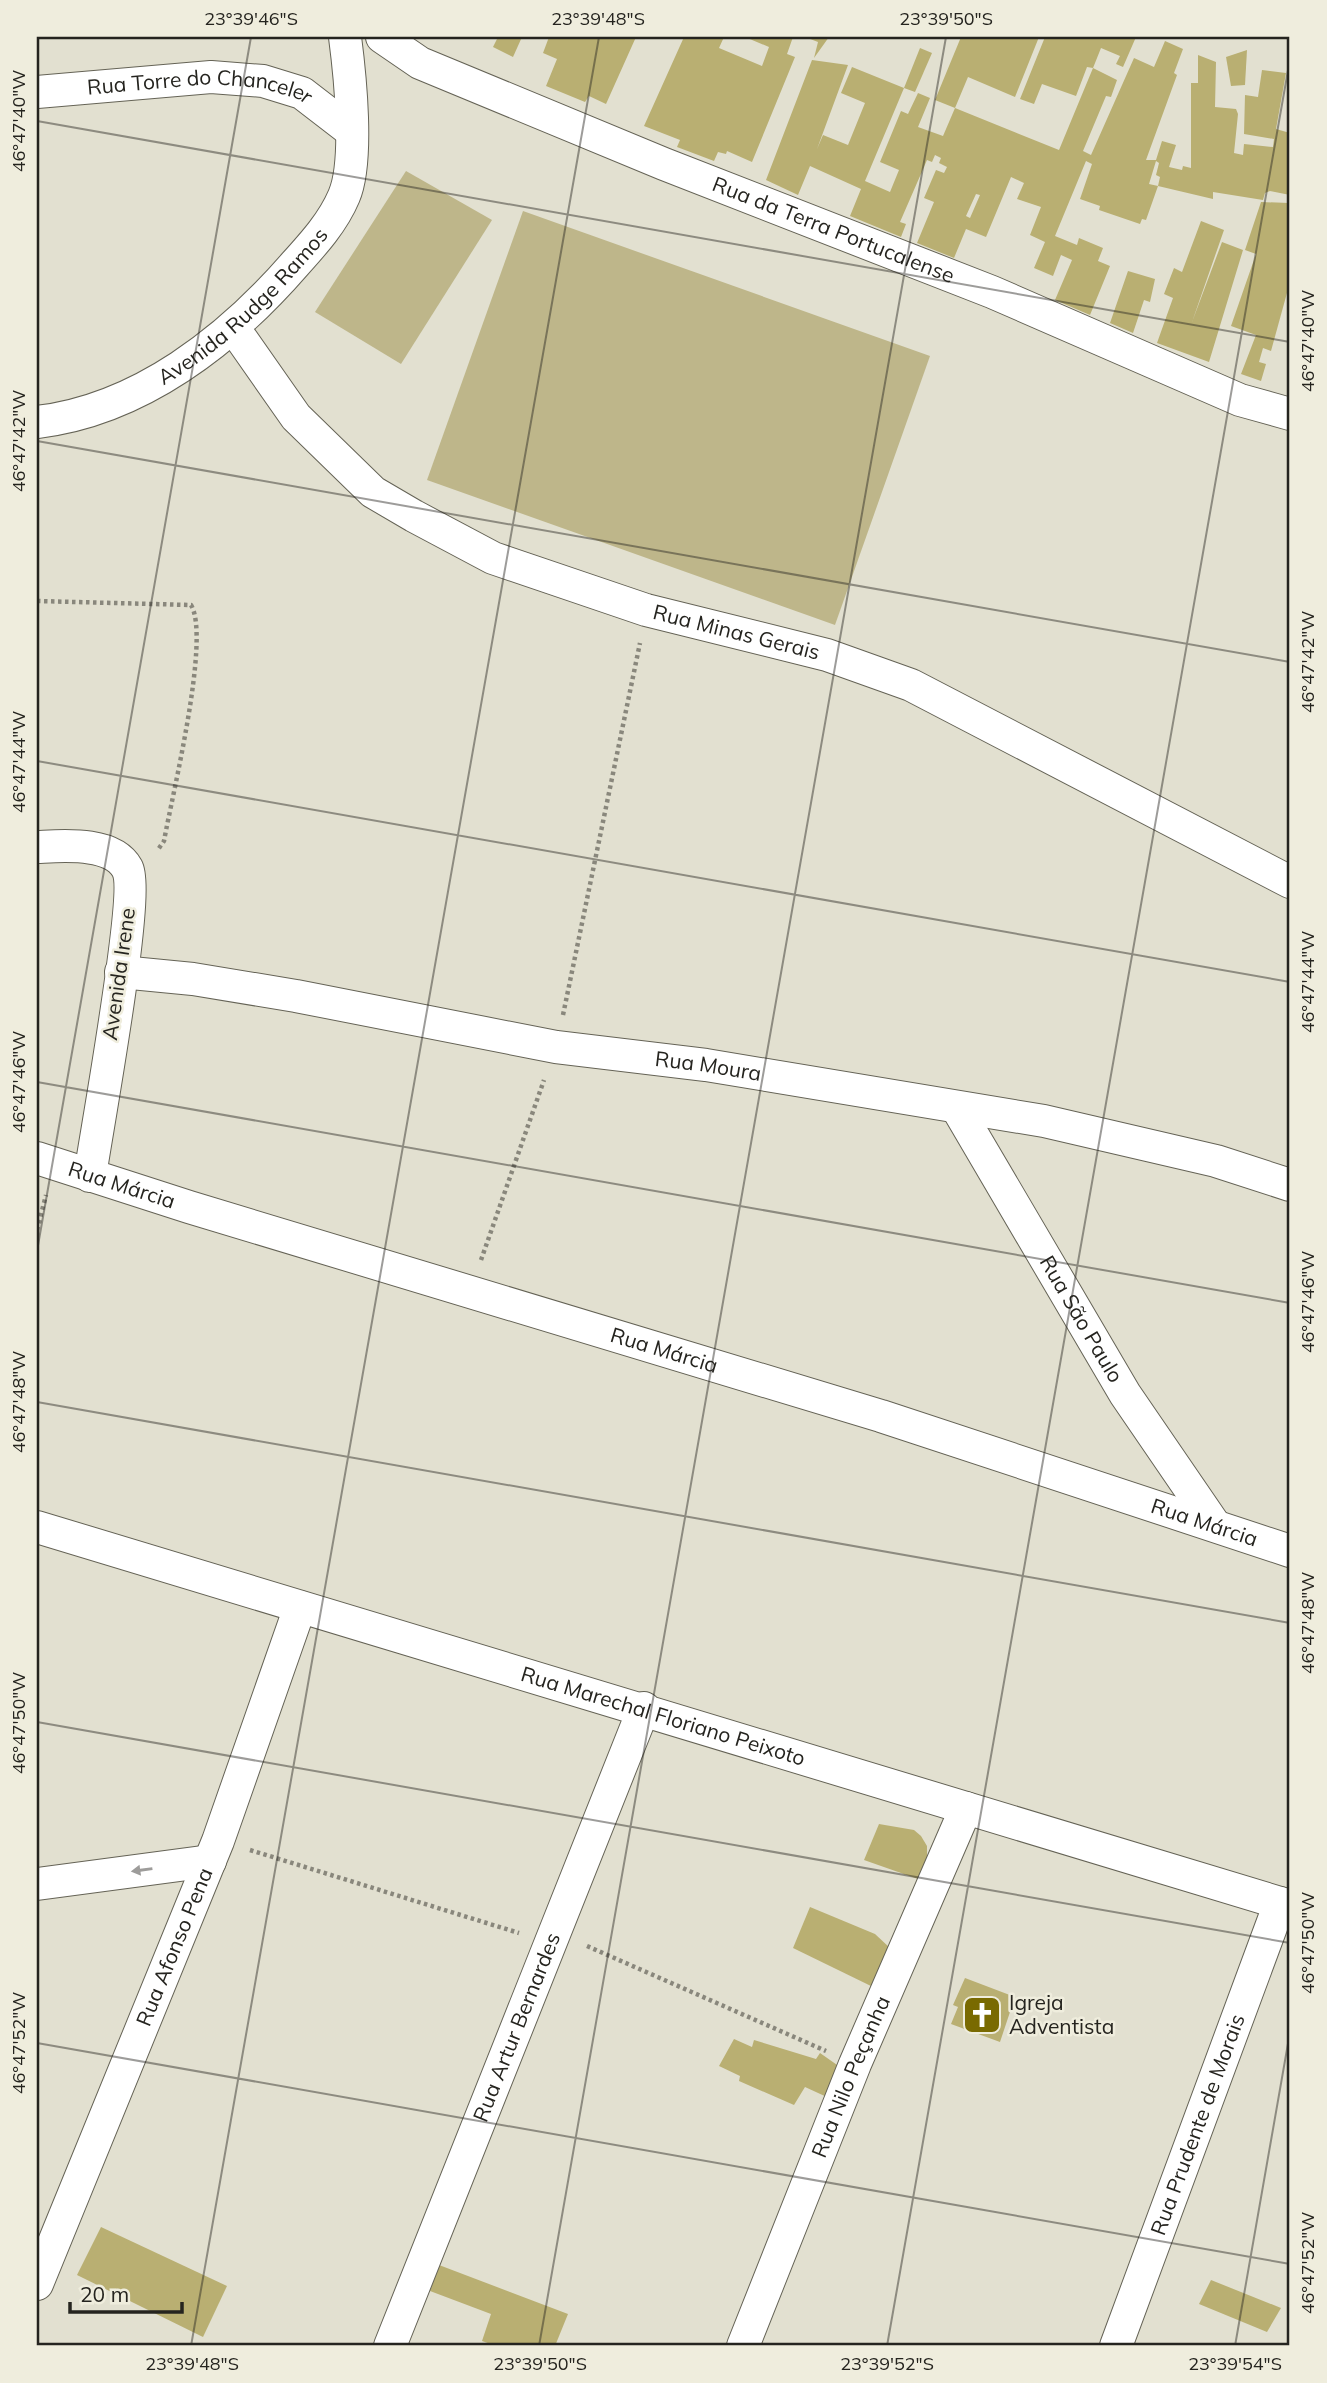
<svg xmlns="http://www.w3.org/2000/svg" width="1327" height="2383" font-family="Mulish,sans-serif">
<rect width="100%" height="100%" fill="#e2e0d0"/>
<!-- green -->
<g fill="#beb68a">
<polygon points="406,171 492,220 401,364 315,312"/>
<polygon points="523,211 930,356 835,625 427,480"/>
</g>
<!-- building -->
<g fill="#b9af72" fill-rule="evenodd">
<polygon points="498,37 522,37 513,57 493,47"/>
<polygon points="549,37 636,37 606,104 589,96 585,102 546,86 557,59 543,53"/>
<polygon points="684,37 724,37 719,48 762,66 769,47 745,37 793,37 787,54 795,57 752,162 727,151 726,154 718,152 714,161 677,147 680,140 644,126"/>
<polygon points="805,37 829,37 814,58 818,42"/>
<polygon points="961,37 1039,37 1015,97 968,77 955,108 935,100"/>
<polygon points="1045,37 1136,37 1123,67 1116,64 1120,56 1101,48 1093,68 1087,67 1076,96 1042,84 1034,104 1020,99"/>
<path d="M 1165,41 L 1183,49 L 1174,73 L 1177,75 L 1146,160 L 1156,160 L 1162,141 L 1176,145 L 1169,167 L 1182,170 L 1183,166 L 1191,168 L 1191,83 L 1198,83 L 1198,55 L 1216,62 L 1215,107 L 1236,109 L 1238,114 L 1234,153 L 1243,155 L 1244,144 L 1273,147 L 1274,139 L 1244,134 L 1245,95 L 1258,97 L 1262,70 L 1286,73 L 1276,129 L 1290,133 L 1290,195 L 1270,191 L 1265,193 L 1263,200 L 1213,192 L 1213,199 L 1158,186 L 1146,220 L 1142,219 L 1140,224 L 1099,210 L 1100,206 L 1080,199 L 1092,164 L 1086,161 L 1055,236 L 1077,245 L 1079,238 L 1103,248 L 1098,261 L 1110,266 L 1090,315 L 1055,300 L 1072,260 L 1061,255 L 1053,276 L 1034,268 L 1045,242 L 1030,235 L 1041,207 L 1017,199 L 1024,183 L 1011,177 L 986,237 L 966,229 L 954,258 L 917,243 L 934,202 L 924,198 L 936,170 L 944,173 L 947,167 L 939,163 L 941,158 L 935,155 L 932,162 L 927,160 L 900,222 L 906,224 L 901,237 L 850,216 L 861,189 L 810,166 L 798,195 L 766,180 L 812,60 L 848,65 L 817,149 L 823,135 L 848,145 L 865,103 L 841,93 L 852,67 L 904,88 L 865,181 L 890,192 L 899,170 L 880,162 L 901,111 L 908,114 L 918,93 L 930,98 L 918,127 L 943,136 L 955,108 L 1059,150 L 1093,68 L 1117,80 L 1111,97 L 1106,96 L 1083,151 L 1091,155 L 1134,58 L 1154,67 ZM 1156,161 L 1159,163 L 1156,175 L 1160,177 L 1158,186 L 1149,184 ZM 976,194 L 980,195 L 970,218 L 966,216 Z"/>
<polygon points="920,48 932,53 915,92 904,88"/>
<polygon points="1247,50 1245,85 1231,86 1226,57"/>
<polygon points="1261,202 1289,203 1290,219 1290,282 1271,351 1263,348 1259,362 1266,364 1261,381 1241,374 1256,335 1231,326 1256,254 1245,250"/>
<polygon points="1201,221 1224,230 1192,322 1222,242 1243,250 1209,362 1157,343 1173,298 1164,294 1174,268 1182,272"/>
<polygon points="1128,271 1155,279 1150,302 1144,300 1133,333 1110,323"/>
<polygon points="879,1824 914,1830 921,1836 927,1846 927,1857 918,1879 864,1860"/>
<polygon points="810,1907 875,1934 890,1948 873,1987 793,1948"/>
<polygon points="965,1978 1015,1997 1000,2042 951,2024 958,2007 953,2005"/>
<polygon points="734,2039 752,2047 754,2040 816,2059 820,2053 840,2067 829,2098 805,2087 794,2105 739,2081 740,2076 719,2066"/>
<polygon points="101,2227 227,2286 203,2337 77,2275"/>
<polygon points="439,2265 568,2314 555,2346 496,2346 482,2341 491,2314 430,2291"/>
<polygon points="1211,2280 1281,2308 1267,2332 1199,2304"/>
</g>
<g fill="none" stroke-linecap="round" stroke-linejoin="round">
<defs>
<g id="street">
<path id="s1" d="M 382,37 L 420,63 L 664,164 L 992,292 L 1240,400 L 1290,414"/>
<path id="s2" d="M 37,92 L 211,77 L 263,81 L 302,93 L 350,130"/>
<path id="s3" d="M 233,327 L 296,417 L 373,492 L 414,516 L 493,558 L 646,610 L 827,655 L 911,685 L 1290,882"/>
<path id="s4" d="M 37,422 C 140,410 229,340 295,264 C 314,243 333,222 344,196 C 359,161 350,75 345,37"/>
<path d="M 37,847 C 62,846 112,841 127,868 C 141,892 96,1133 90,1176"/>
<path id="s5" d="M 121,972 L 193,979 L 296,996 L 556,1047 L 706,1065 L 1044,1121 L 1216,1161 L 1290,1185"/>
<path id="s6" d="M 957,1108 L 1125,1394 L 1214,1524"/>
<path id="s7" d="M 37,1158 L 189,1207 L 881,1416 L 1290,1551"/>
<path id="s8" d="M 37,1527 L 1290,1906"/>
<polyline points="37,1884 210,1861"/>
<path id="s9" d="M 37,2284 L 218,1841 L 300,1607"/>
<path id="s10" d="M 390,2346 L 644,1708"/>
<path id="s11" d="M 743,2346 L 855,2064 L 966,1808"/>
<path id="s12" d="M 1116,2346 L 1280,1903"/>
</g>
</defs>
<!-- street casing -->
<use href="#street" stroke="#656356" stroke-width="34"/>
<!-- path -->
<g stroke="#89877c" stroke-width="4.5" stroke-dasharray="3.5 3.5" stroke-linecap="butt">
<path d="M 37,601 L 191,605 C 211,638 172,796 164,841 L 157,851"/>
<polyline points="563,1015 640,643"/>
<polyline points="37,1230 46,1195"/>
<polyline points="481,1260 544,1080"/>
<polyline points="250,1850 519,1933"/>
<polyline points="587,1946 826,2051"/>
</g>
<!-- street -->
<use href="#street" stroke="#fff" stroke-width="32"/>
</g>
<!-- one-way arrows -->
<defs><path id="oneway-solid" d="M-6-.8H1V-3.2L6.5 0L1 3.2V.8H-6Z" transform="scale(1.75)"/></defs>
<use fill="#9d9c9a" href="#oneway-solid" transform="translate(142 1870) rotate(172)"/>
<!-- ticks -->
<path fill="none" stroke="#25241f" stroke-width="2" stroke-opacity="0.45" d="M 37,121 L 1290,342M 37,441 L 1290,662M 37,761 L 1290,982M 37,1082 L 1290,1303M 37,1251 L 251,37M 37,1402 L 1290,1623M 37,1722 L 1290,1943M 37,2043 L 1290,2264M 191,2346 L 599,37M 539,2346 L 946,37M 887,2346 L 1290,59M 1235,2346 L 1290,2032"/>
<!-- icons -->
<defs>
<symbol id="church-square" viewBox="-11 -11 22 22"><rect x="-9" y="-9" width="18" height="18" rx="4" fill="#796a01" stroke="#efeddd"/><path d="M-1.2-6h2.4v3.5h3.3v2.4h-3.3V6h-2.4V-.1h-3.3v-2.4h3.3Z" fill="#fff"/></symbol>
</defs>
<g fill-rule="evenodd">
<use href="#church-square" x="960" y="1993" width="44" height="44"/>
</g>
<g text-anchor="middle" stroke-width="5" stroke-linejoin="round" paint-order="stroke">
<!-- street labels -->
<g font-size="21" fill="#25241f" stroke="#efeddd">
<text dy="7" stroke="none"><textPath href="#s2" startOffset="164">Rua Torre do Chanceler</textPath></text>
<text dy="7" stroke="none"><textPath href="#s1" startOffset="492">Rua da Terra Portucalense</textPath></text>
<text dy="7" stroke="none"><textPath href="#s4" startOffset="242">Avenida Rudge Ramos</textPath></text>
<text dy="7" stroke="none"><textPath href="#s3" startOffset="609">Rua Minas Gerais</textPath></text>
<text transform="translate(119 974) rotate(-82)" y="7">Avenida Irene</text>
<text dy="7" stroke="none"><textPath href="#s5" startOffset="595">Rua Moura</textPath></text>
<text dy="7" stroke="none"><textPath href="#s7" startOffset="89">Rua Márcia</textPath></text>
<text dy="7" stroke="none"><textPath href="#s6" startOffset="245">Rua São Paulo</textPath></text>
<text dy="7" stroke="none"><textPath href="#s7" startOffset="656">Rua Márcia</textPath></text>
<text dy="7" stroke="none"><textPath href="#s7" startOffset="1223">Rua Márcia</textPath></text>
<text dy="7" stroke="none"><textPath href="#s8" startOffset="654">Rua Marechal Floriano Peixoto</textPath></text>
<text dy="7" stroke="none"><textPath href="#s9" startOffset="364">Rua Afonso Pena</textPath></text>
<text dy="7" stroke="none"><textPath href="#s10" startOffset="343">Rua Artur Bernardes</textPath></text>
<text dy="7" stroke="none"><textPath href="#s11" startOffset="290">Rua Nilo Peçanha</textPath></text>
<text dy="7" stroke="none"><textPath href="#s12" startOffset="236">Rua Prudente de Morais</textPath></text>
</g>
<!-- poi labels -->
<g font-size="21" fill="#25241f" stroke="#efeddd" text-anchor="start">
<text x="1009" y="2010">Igreja<tspan x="1009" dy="24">Adventista</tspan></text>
</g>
</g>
<!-- border -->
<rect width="1327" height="2383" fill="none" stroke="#efeddd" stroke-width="77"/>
<!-- scale -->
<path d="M70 2302v10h112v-10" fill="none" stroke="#25241f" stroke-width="3.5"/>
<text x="80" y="2302" font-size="21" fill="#25241f" stroke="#efeddd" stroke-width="5" paint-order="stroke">20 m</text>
<rect x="38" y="38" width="1250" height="2306" fill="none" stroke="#25241f" stroke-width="2.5"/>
<g font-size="18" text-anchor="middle" fill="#25241f">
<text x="251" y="25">23°39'46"S</text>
<text x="598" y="25">23°39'48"S</text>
<text x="946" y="25">23°39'50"S</text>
<text transform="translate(19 121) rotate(-90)" y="6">46°47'40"W</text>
<text transform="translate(1308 341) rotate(-90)" y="6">46°47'40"W</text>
<text transform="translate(19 441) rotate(-90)" y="6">46°47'42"W</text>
<text transform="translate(1308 662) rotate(-90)" y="6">46°47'42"W</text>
<text transform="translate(19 762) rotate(-90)" y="6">46°47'44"W</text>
<text transform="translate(1308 982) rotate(-90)" y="6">46°47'44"W</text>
<text transform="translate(19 1082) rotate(-90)" y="6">46°47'46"W</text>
<text transform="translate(1308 1302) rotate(-90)" y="6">46°47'46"W</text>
<text transform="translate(19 1402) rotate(-90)" y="6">46°47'48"W</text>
<text transform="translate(1308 1623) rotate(-90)" y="6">46°47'48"W</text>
<text transform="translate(19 1723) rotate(-90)" y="6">46°47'50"W</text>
<text transform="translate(1308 1943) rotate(-90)" y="6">46°47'50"W</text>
<text transform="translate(19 2043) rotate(-90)" y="6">46°47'52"W</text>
<text transform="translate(1308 2263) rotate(-90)" y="6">46°47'52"W</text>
<text x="192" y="2370">23°39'48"S</text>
<text x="540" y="2370">23°39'50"S</text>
<text x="887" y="2370">23°39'52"S</text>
<text x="1235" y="2370">23°39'54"S</text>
</g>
</svg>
